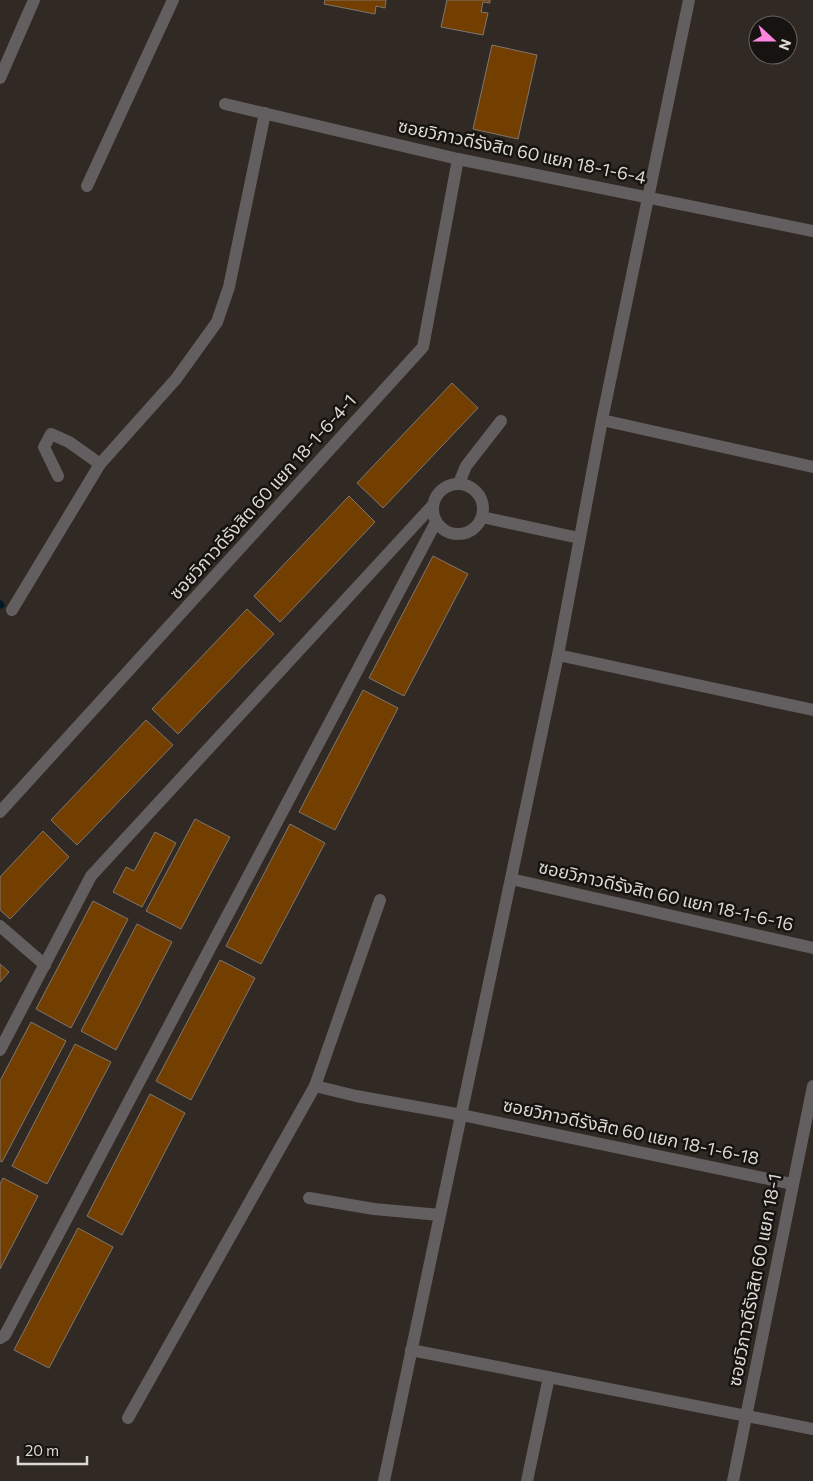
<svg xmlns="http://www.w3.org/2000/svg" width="813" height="1481" font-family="Commissioner,'Noto Sans Thai',sans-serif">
<rect width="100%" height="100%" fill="#312a24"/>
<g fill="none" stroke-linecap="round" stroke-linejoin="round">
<!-- stream -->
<polyline stroke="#001829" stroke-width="7" points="0,604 1,605"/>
</g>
<!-- building -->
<g fill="#723f00" stroke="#7e7670">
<polygon points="325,0 386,0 385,8 376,6 375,14 324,4"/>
<polygon points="447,0 490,0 490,3 483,2 481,12 488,13 483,35 441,27"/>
<polygon points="492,45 537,55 518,139 473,129"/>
<polygon points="452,383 478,408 383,508 357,483"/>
<polygon points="349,496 375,522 280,622 254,596"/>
<polygon points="433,556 468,574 404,696 369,678"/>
<polygon points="247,609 274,634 178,734 152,709"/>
<polygon points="363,690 398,708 335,830 299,812"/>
<polygon points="146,720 173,745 77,845 51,820"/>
<polygon points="195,819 230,837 181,929 146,911"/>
<polygon points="290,824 325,843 261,964 226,946"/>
<polygon points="43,831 69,857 10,919 0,910 0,877"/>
<polygon points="155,832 176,843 142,907 113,892 126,867 134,871"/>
<polygon points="93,901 128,919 71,1028 36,1009"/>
<polygon points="137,924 172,942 116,1050 81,1031"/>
<polygon points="220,960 255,978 191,1100 156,1081"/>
<polygon points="0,964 9,972 0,982"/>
<polygon points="31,1022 66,1041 2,1162 0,1161 0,1081"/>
<polygon points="75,1044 111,1062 47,1184 12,1166"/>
<polygon points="150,1094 185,1113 122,1235 87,1216"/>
<polygon points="3,1178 38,1196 0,1269 0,1184"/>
<polygon points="78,1228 113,1247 49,1368 14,1350"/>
</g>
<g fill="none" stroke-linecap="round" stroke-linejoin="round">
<!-- minor -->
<g stroke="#635e5f" stroke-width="12">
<polyline points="0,78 34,0"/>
<polyline points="225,104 458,159 813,231"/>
<polyline points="87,186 173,0"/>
<polyline points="602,420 813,467"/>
<polyline points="58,476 44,447 51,434 69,442 100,464 176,379 217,322 229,287 265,113"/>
<polyline points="459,483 466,466 501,421"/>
<circle cx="458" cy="509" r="25"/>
<polyline points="482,517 579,538"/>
<polyline points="12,610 100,464"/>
<polyline points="558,655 813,710"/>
<polyline points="0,812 423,347 458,159"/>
<polyline points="511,879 813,948"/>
<polyline points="0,926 45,965"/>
<polyline points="0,1050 91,876 433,505"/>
<polyline points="315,1086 356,1096 462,1115 792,1184"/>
<polyline points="309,1198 374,1209 440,1215"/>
<polyline points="0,1338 5,1335 436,522"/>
<polyline points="411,1350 813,1429"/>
<polyline points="128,1418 315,1086 380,900"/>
<polyline points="384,1481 558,655 602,420 689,0"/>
<polyline points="527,1481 549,1377"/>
<polyline points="733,1481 813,1086"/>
</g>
</g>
<g text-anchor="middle" stroke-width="5" stroke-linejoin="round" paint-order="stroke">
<!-- street labels -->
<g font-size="18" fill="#ddd9d5" stroke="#161310">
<text transform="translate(522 152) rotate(12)" y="6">ซอยวิภาวดีรังสิต 60 แยก 18-1-6-4</text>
<text transform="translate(263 497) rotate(-48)" y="6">ซอยวิภาวดีรังสิต 60 แยก 18-1-6-4-1</text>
<text transform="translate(666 896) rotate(13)" y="6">ซอยวิภาวดีรังสิต 60 แยก 18-1-6-16</text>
<text transform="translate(631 1132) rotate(12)" y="6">ซอยวิภาวดีรังสิต 60 แยก 18-1-6-18</text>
<text transform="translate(755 1280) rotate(-79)" y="6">ซอยวิภาวดีรังสิต 60 แยก 18-1</text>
</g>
</g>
<!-- north arrow -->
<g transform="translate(773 40) rotate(111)"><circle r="24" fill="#161310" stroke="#66625f"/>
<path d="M0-4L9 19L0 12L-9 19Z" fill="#fe85e0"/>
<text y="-8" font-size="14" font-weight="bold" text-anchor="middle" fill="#ddd9d5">N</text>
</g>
<!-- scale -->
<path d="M18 1456v8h69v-8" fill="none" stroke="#ddd9d5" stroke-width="2.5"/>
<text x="25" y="1456" font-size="15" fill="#ddd9d5" stroke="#161310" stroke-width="4" paint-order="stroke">20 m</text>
</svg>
